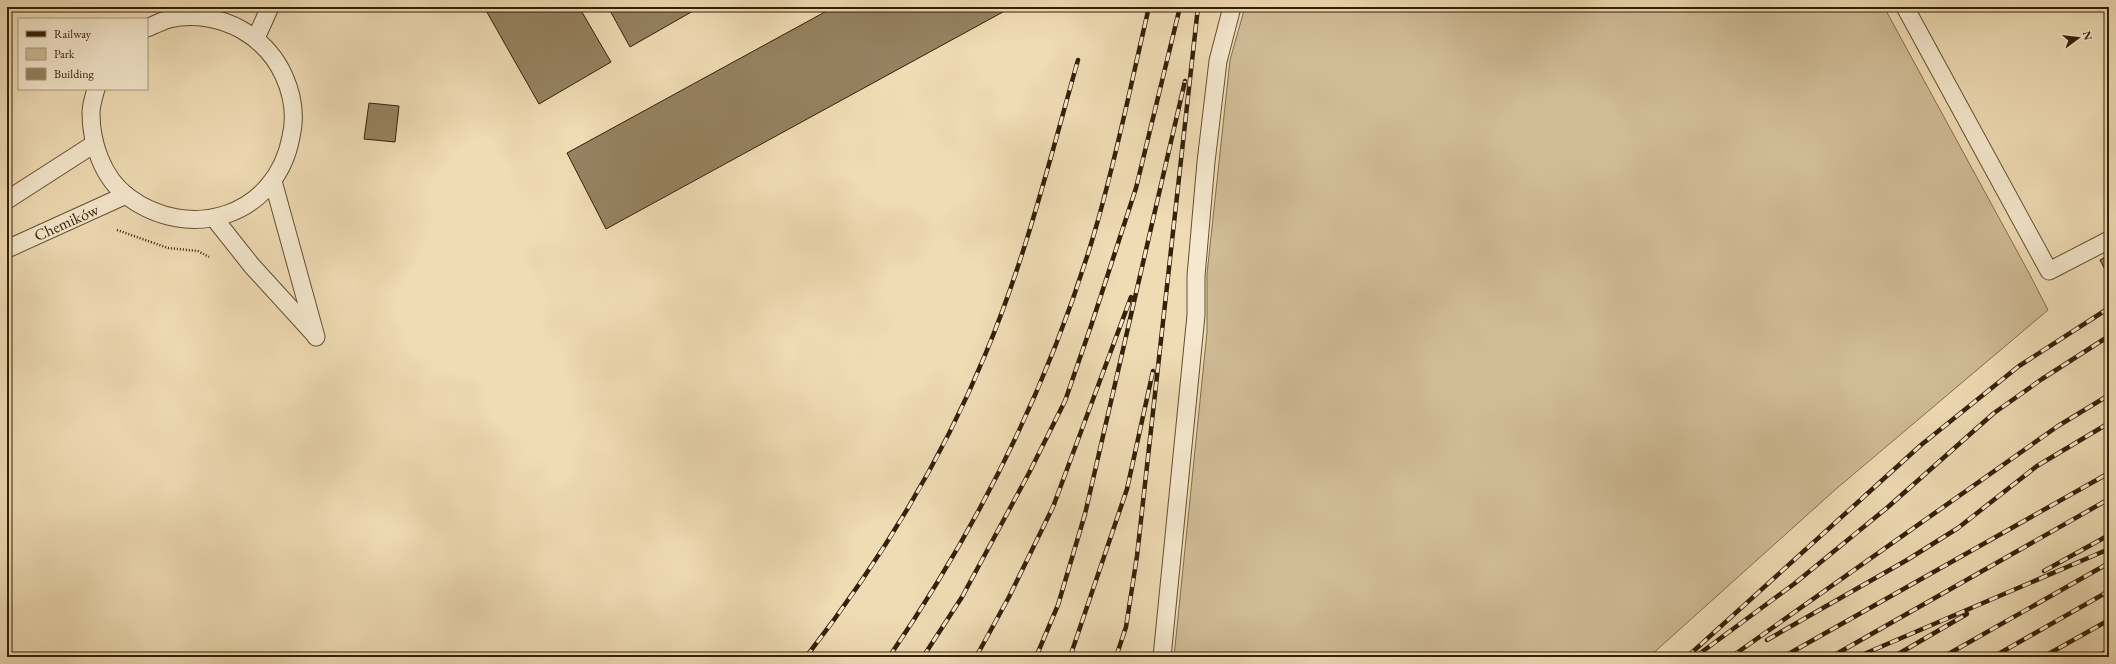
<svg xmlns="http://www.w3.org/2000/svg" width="2116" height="664" font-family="'EB Garamond',serif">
<rect width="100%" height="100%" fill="#efdbb4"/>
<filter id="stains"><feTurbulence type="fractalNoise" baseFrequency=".005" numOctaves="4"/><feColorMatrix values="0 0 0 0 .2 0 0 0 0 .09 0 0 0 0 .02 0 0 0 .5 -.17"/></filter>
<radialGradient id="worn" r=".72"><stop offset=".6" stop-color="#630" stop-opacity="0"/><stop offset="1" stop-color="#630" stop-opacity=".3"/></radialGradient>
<!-- green -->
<polygon fill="#cfbb96" stroke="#826e4e" points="1245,7 1884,7 2029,273 2048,310 1836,489 1649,657 1174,657 1207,332 1207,274 1230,60"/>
<!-- building -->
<g fill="#958260" stroke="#342106">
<polygon points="484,7 579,7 611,62 539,104"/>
<polygon points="608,7 700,7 630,47"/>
<polygon points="834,7 1012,7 606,229 567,153"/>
<polygon points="369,103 399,106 395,142 364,139"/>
<polygon points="2109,255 2109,277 2100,260"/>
</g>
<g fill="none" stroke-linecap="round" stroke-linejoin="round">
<defs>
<g id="lane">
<polyline points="1905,7 2049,271 2109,240"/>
<polyline points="256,38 270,7"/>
<path d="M 96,89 C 94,96 91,105 91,113 C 91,142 102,177 127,196 C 189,243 276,217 291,137 C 296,116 293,96 284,76 C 275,56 261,41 242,30 C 221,18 194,13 169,19 C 162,21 154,25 147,28"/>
<polyline points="273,181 316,337"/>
<polyline points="7,200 94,144"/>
<polyline points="214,218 252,266 315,335"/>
<polyline points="7,249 126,195"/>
<polyline points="1162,657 1196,315 1196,276 1206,162 1218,61 1232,7"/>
</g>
</defs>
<!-- lane casing -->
<use href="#lane" stroke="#635032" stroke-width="19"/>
<!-- path -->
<polyline stroke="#342106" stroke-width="2.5" stroke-dasharray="1 2" stroke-linecap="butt" points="117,230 168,248 198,251 209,257"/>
<!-- lane -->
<use href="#lane" stroke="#f5e8ce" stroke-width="17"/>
<defs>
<g id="rail">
<polyline points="2044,571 2109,535"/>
<polyline points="1767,640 1907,560 1958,528 2037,466 2109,423"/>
<path d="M 806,657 C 878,564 940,464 985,355 C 1025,260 1050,159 1078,60"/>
<path d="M 889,657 C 978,527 1049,385 1094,234 C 1116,160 1131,83 1149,7"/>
<polyline points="923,657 962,597 1029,473 1065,401 1091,326 1136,188 1180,7"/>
<polyline points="976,657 1009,597 1053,507 1131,297"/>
<polyline points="1036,657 1058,605 1085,514 1185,81"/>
<polyline points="1070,657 1127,489 1153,371"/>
<polyline points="1116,657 1126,627 1137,556 1198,7"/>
<polyline points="1687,657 1921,445 2019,366 2109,308"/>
<polyline points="1695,657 1794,584 1888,507 1994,413 2042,379 2109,336"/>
<polyline points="1731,657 2058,426 2109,395"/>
<polyline points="1783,657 2109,473"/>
<polyline points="1831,657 2109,499"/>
<polyline points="1857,657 2109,549"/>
<polyline points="1893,657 1967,614"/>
<polyline points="1943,657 2109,563"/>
<polyline points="1993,657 2109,591"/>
<polyline points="2043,657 2109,620"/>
<polyline points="2097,657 2109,650"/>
</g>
</defs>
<!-- rail casing -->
<use href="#rail" stroke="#342106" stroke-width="4.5"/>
<!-- rail -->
<use href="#rail" stroke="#f5e8ce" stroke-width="3" stroke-dasharray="9" stroke-linecap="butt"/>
</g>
<g text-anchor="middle" stroke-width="3" stroke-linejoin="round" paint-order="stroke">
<!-- street labels -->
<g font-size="16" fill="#342106" stroke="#f5e8ce">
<text transform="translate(66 222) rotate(-24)" y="6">Chemików</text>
</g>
</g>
<!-- margin -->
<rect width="2116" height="664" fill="none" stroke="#efdbb4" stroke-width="24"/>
<rect x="8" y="8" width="2100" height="648" fill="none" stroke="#342106" stroke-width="2"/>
<rect x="12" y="12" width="2092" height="640" fill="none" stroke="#342106"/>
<!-- legend -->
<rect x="18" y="18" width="130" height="72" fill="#f5e8ce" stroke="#a8987e"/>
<rect x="26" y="31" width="20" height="6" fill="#342106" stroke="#a8987e"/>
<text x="54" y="38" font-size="12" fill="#342106">Railway</text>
<rect x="26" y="48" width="20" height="12" fill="#cfbb96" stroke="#a8987e"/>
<text x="54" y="58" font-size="12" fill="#342106">Park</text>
<rect x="26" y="68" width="20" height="12" fill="#958260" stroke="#a8987e"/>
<text x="54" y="78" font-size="12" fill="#342106">Building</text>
<!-- north arrow -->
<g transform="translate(2078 38) rotate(75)" stroke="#f5e8ce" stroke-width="3" paint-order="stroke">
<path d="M0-3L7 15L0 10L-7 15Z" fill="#342106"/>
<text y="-6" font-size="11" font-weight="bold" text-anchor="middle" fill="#342106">N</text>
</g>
<rect width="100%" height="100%" filter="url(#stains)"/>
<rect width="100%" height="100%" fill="url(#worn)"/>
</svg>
